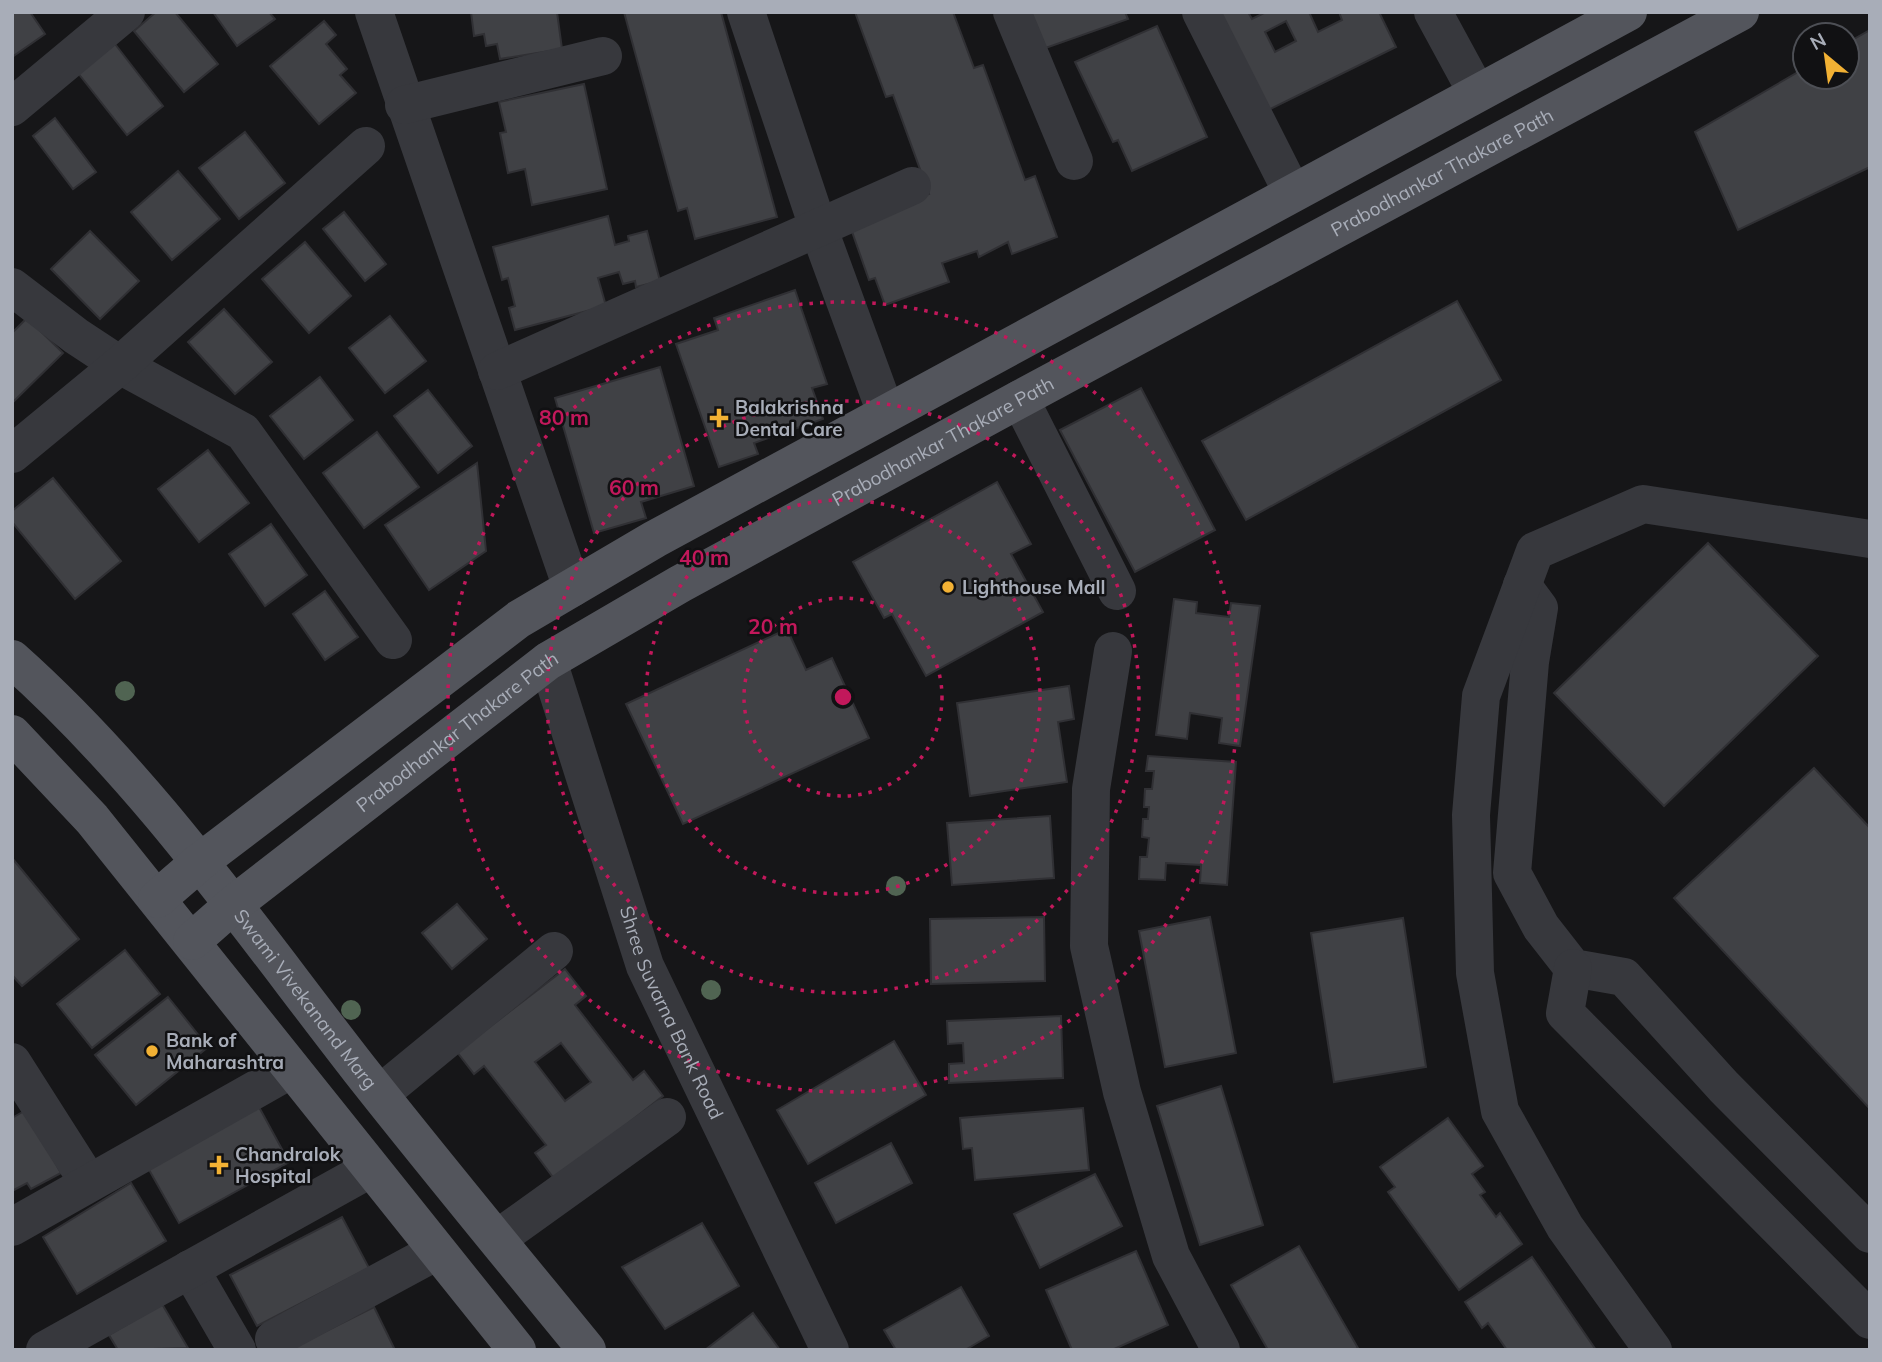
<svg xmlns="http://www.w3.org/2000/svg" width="1882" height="1362" font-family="Mulish,sans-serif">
<rect width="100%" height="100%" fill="#161618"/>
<!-- building -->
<g fill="#404145" stroke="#303034" stroke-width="2" fill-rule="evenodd">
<polygon points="12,12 30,12 45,34 12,57"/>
<polygon points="156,12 175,12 218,64 184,92 134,31"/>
<polygon points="213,12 269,12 275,19 237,46"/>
<polygon points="471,12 557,12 562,49 500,59 497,44 486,46 484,34 474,36"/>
<polygon points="624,12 721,12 777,217 695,239 687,208 678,211"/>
<polygon points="855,12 953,12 974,68 983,65 1025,180 1035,176 1057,237 1012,254 1008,242 979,257 977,251 942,263 949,282 885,305 875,278 869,280 849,223 929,194 893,95 886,97"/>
<polygon points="1027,12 1125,12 1128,19 1040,50"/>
<path d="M 1207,12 L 1248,12 L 1252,19 L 1266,12 L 1309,12 L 1318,32 L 1342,20 L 1339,12 L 1379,12 L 1396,47 L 1258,115 ZM 1286,21 L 1296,41 L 1275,52 L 1265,32 Z"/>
<polygon points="324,21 336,35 326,44 347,69 340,75 356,93 319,124 270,66"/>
<polygon points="1157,26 1207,137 1132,171 1118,140 1113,142 1075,62"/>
<polygon points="1870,30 1870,167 1738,230 1695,132 1805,68 1805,77 1847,77 1847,43"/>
<polygon points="115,44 163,106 127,135 78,73"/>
<polygon points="584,84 607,189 532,205 525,169 508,173 500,133 506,132 499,102"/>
<polygon points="55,118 96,172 73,189 33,136"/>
<polygon points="245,132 285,183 239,219 199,168"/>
<polygon points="178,171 220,219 172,260 131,212"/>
<polygon points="344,212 386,264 365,281 323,229"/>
<polygon points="608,216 615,245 629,241 628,236 647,231 660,281 636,287 635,281 623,284 619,272 598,278 606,306 515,330 509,308 515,306 508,278 502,280 493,247"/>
<polygon points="90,231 139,281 100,319 51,269"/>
<polygon points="305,242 351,296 309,333 262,279"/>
<polygon points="795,290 827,384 812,388 823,419 754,443 758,454 719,467 676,344 718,330 714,318"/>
<polygon points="1457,301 1501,380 1246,520 1202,441"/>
<polygon points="224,309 272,362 235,394 188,342"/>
<polygon points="390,316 426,361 385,393 349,348"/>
<polygon points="27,318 63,353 12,403 12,333"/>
<polygon points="660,367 694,486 641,502 646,518 594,533 555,398"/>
<polygon points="320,377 353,420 304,459 270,416"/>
<polygon points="1141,388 1215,530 1135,572 1060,430"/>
<polygon points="428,390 472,446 438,473 394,416"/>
<polygon points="377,432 419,487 364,528 323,473"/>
<polygon points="208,450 249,503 199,542 158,489"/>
<polygon points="477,463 486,551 429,590 385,525"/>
<polygon points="53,478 121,561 75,599 12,522 12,511"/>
<polygon points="997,482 1031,544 1011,554 1043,612 926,676 892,614 884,618 853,562"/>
<polygon points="271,524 307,575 265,606 229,554"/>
<polygon points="1708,543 1818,656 1664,806 1554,693"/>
<polygon points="325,591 358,637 325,660 293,614"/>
<polygon points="1174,599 1197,602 1196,613 1229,617 1231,603 1260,606 1240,746 1219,743 1222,718 1190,713 1187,739 1156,735"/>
<polygon points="787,629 806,670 832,658 869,738 683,824 626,704"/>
<polygon points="1069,686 1074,719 1058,722 1067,782 970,796 957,703"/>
<polygon points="1148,756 1236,762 1227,885 1200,883 1201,865 1166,863 1165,880 1139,879 1140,857 1147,857 1149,838 1142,837 1143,819 1148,819 1149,807 1144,807 1145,789 1152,789 1154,771 1146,771"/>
<polygon points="1814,768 1870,828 1870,1109 1674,898"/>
<polygon points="1050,816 1054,878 952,885 947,823"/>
<polygon points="12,858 79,939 22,986 12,975"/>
<polygon points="457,904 487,939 452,969 422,933"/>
<polygon points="1044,917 1045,981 931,984 930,919"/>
<polygon points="1210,917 1236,1053 1165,1067 1139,931"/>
<polygon points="1403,918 1426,1067 1334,1082 1311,933"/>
<polygon points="125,950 160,994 92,1048 57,1004"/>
<path d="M 565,969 L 586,996 L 575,1005 L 633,1080 L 644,1071 L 663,1096 L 555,1180 L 535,1153 L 546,1145 L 484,1066 L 474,1074 L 457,1052 ZM 561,1043 L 591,1082 L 565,1101 L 535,1062 Z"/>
<polygon points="168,997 208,1047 136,1105 95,1055"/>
<polygon points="1061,1016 1063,1078 949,1083 949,1064 964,1063 963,1043 948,1044 947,1021"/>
<polygon points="894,1041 926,1095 808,1164 777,1110"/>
<polygon points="1221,1086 1263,1225 1200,1245 1157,1106"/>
<polygon points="259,1107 289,1162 179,1223 148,1168"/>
<polygon points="1083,1108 1089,1170 975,1180 972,1148 963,1149 960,1118"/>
<polygon points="26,1110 61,1173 31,1189 27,1183 12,1191 12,1118"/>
<polygon points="1448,1118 1483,1166 1472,1174 1485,1192 1480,1195 1496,1217 1500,1213 1522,1244 1459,1290 1388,1192 1395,1187 1380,1167"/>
<polygon points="891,1143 912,1183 836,1223 815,1183"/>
<polygon points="1095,1174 1122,1226 1040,1268 1014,1214"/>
<polygon points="131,1183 166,1241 77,1294 43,1237"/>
<polygon points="342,1217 369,1268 257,1326 230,1275"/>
<polygon points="702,1223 739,1286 665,1329 622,1267"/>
<polygon points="1299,1246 1358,1348 1354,1350 1268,1350 1231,1285"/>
<polygon points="1136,1251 1168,1325 1112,1350 1072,1350 1046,1290"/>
<polygon points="1532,1257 1596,1350 1507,1350 1488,1323 1482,1328 1465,1302"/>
<polygon points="961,1287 989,1336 965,1350 896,1350 884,1330"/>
<polygon points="162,1304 188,1348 118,1350 109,1335"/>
<polygon points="374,1307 395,1350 288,1350"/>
<polygon points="753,1313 780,1350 705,1350"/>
</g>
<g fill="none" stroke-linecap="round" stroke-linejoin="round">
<!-- minor -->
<g stroke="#37383d" stroke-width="38">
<polyline points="374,12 572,588"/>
<polyline points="746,12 818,227 886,413"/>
<polyline points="1012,12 1074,161"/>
<polyline points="1201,12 1292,192"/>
<polyline points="1433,12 1477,93"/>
<polyline points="404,105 603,56"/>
<polyline points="12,107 126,12"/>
<polyline points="12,287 76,336 120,365 243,432 393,640"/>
<polyline points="497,371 912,186"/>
<polyline points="1020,399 1117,591"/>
<polyline points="12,454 120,365 366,146"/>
<polyline points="1522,585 1539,608 1530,662 1512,873 1541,927 1573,968 1624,977 1724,1087 1870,1234"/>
<polyline points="1113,651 1091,789 1089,946 1122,1092 1171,1256 1221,1350"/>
<path id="s1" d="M 548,661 L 645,966 L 830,1350"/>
<polyline points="1573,968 1565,1013 1870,1320"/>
<polyline points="12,1062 89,1183"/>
<polyline points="380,1094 554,951"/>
<polyline points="12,1227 290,1070"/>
<polyline points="497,1239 667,1117"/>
<polyline points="190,1269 237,1350"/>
<polyline points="274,1339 437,1251"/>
<polyline points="45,1350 370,1169"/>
<polyline points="1653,1350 1565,1227 1500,1111 1475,973 1471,815 1481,696 1535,551 1643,504 1870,539"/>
</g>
<!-- major -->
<g stroke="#53555c" stroke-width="38">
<path id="s2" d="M 12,659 C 147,779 250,929 360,1070 C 434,1164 511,1257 587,1350"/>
<polyline points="12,734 92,819 517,1350"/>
<polyline points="157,899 201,861 519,619 655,539 1628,12"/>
<path id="s3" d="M 192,941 L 234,904 L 548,661 L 680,584 L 1020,399 L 1740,12"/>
</g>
</g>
<!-- trees -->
<g fill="#506452">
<circle cx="125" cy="691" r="10"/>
<circle cx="896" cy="886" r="10"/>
<circle cx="711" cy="990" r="10"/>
<circle cx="351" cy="1010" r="10"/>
</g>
<!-- distance rings -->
<g fill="none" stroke="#c2185b" stroke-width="3.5" stroke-dasharray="3.5 7">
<circle cx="843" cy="697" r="99"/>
<circle cx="843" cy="697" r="197"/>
<circle cx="843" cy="697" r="296"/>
<circle cx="843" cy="697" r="395"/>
</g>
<!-- markers -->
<g fill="#f2b134" stroke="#111113" stroke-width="2.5">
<path d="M715.5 407.5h7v7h7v7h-7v7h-7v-7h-7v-7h7z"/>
<circle cx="948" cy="587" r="7"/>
<circle cx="152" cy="1051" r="7"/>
<path d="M215.5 1154.5h7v7h7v7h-7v7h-7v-7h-7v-7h7z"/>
</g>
<g text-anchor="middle" stroke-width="5" stroke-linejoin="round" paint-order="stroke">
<!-- street labels -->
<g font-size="19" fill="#a8adb8" stroke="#111113">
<text dy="7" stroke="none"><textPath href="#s3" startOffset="1472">Prabodhankar Thakare Path</textPath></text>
<text dy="7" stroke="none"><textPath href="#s3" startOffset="905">Prabodhankar Thakare Path</textPath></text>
<text dy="7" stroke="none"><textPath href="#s3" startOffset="338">Prabodhankar Thakare Path</textPath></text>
<text dy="7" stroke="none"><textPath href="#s2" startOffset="450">Swami Vivekanand Marg</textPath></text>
<text dy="7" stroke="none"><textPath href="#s1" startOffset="373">Shree Suvarna Bank Road</textPath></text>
</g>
<!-- poi labels -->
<g font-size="19" font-weight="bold" fill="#a8adb8" stroke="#111113" text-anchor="start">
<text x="735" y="414">Balakrishna<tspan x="735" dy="22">Dental Care</tspan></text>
<text x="962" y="594">Lighthouse Mall</text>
<text x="166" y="1047">Bank of<tspan x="166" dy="22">Maharashtra</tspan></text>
<text x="235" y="1161">Chandralok<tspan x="235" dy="22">Hospital</tspan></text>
</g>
</g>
<circle cx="843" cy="697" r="10" fill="#c2185b" stroke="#111113" stroke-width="3.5"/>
<g font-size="21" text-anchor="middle" font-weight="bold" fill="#c2185b" stroke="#111113" stroke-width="5" stroke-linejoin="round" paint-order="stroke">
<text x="564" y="425">80 m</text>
<text x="634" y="495">60 m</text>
<text x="704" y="565">40 m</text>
<text x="773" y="634">20 m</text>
</g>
<!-- border -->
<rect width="1882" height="1362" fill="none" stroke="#a8adb8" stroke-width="28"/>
<!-- north arrow -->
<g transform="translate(1826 56) rotate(331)"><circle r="33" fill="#111113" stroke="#4d4f55" stroke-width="2"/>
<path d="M0-5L12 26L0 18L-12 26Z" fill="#f2b134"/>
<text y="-10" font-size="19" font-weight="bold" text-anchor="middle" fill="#a8adb8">N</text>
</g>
</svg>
